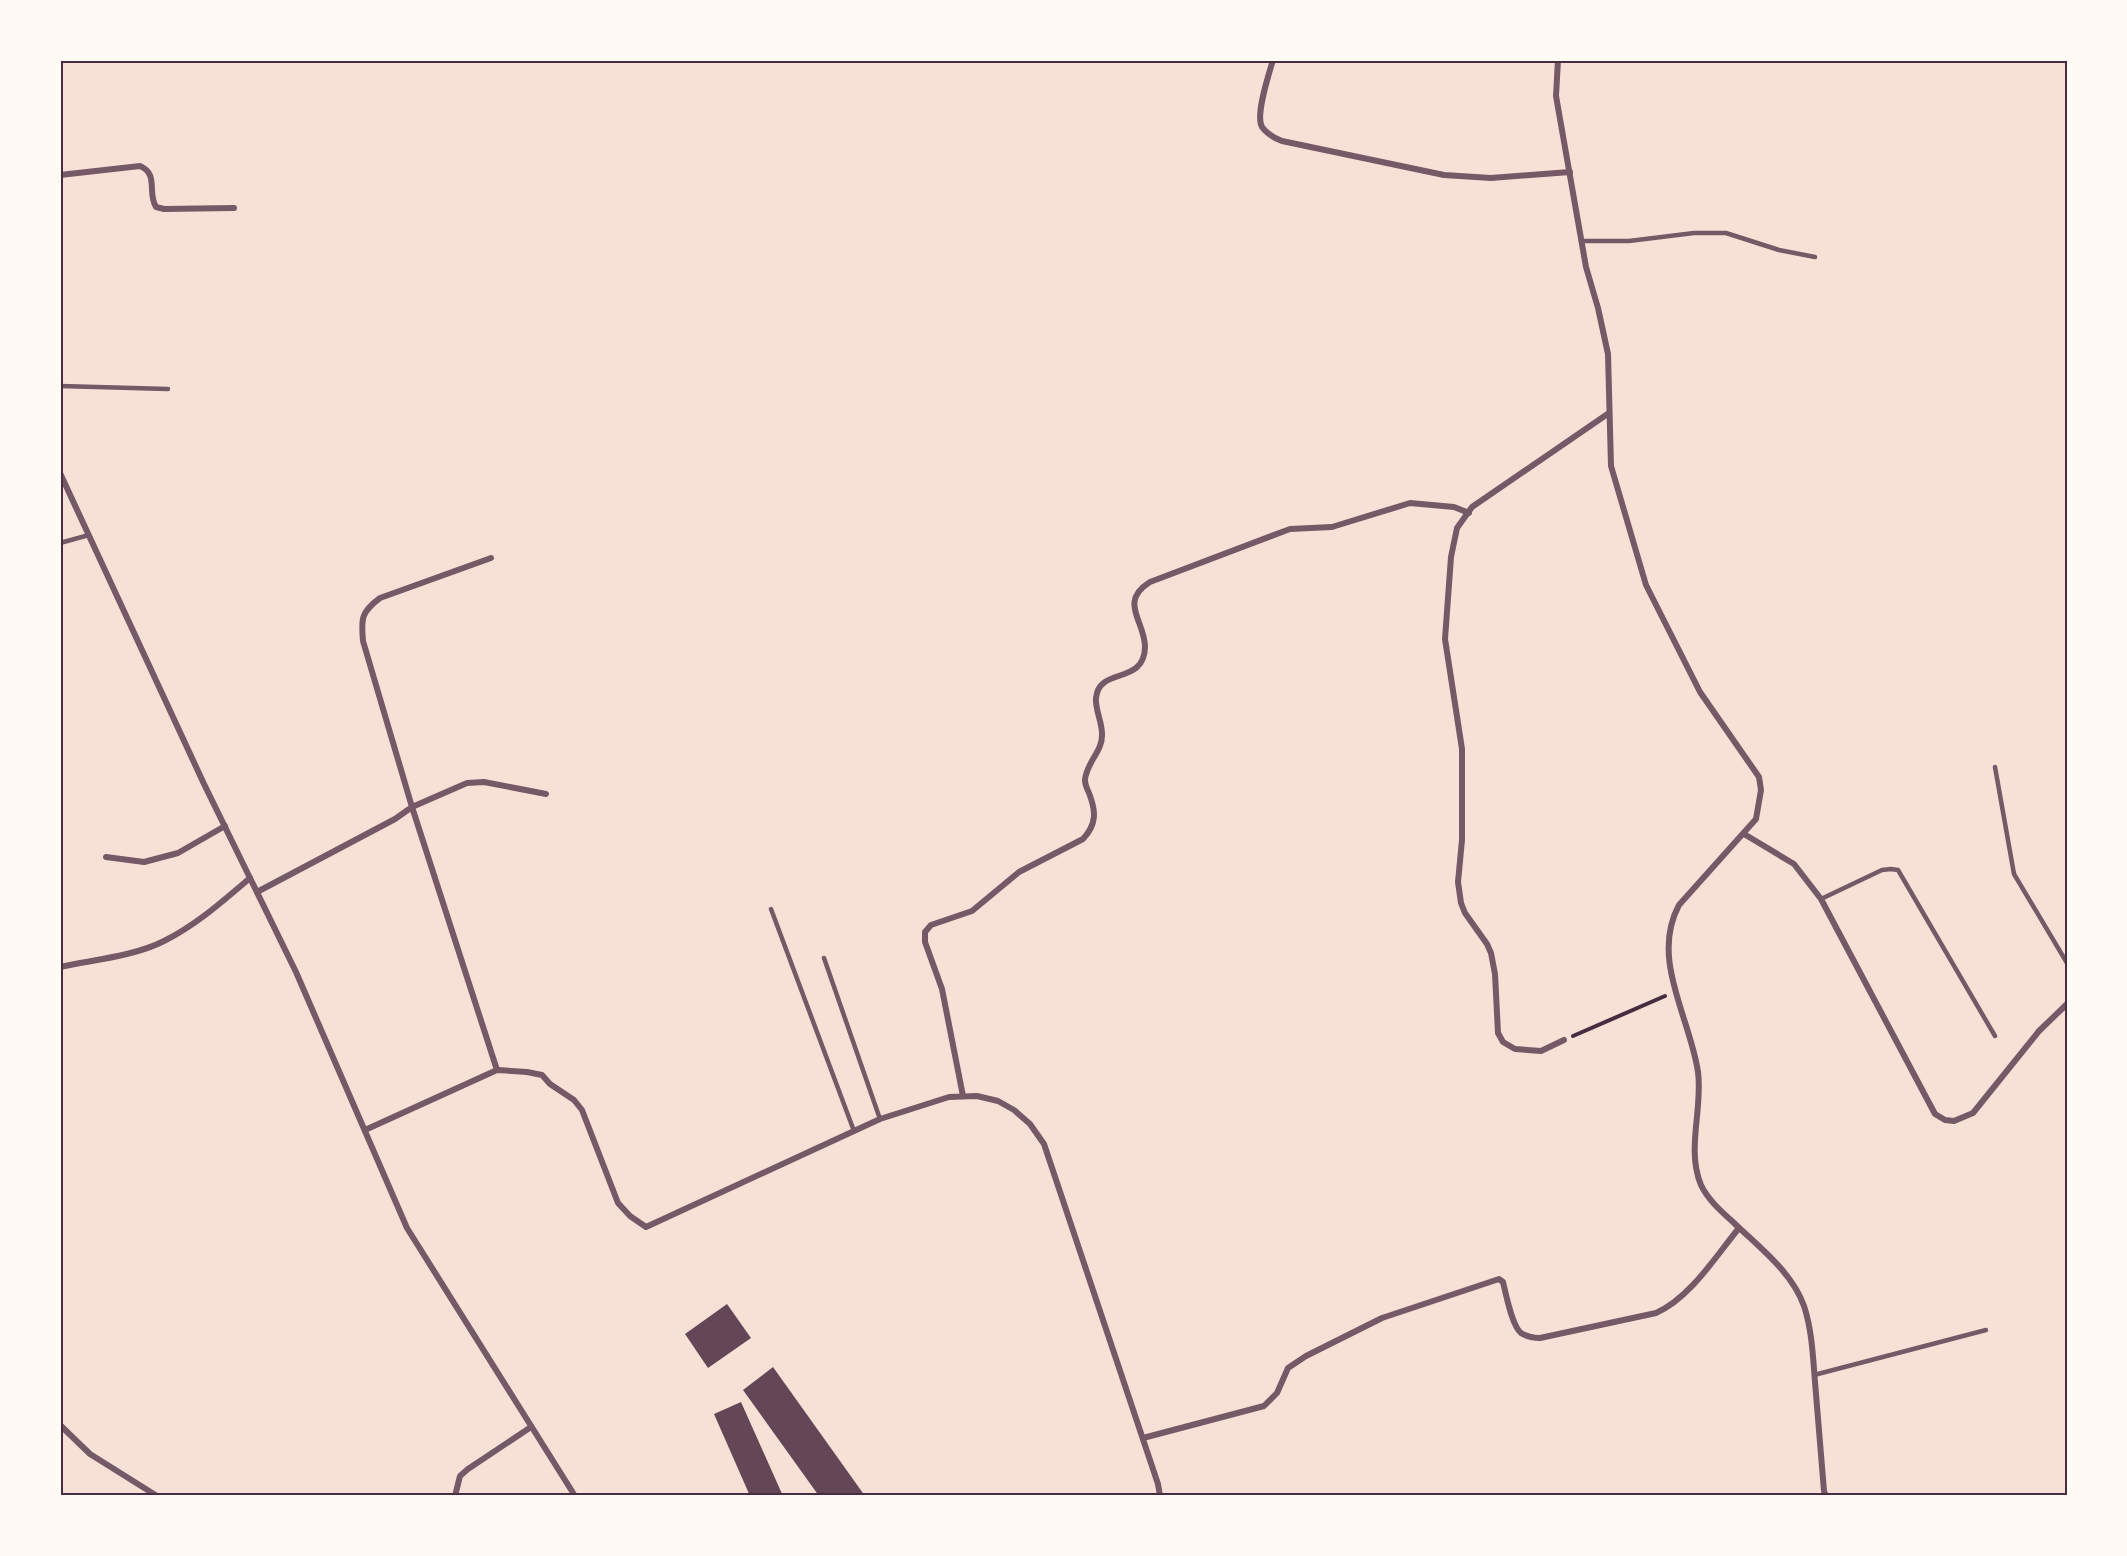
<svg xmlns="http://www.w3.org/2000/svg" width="2127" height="1556" font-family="Jost,sans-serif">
<rect width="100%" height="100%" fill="#f7e1d7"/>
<!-- building -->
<g fill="#644757">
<polygon points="727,1304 751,1338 708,1368 685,1334"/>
<polygon points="773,1367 865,1496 819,1496 743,1390"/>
<polygon points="741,1402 783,1496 750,1496 714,1414"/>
</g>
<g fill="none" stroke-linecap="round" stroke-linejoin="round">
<!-- path -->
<polyline stroke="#4a2c40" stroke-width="4" points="1573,1036 1665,996"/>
<!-- service -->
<g stroke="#755966" stroke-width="4.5">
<polyline points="1581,241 1629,241 1694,233 1726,233 1779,250 1815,257"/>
<polyline points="60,386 168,389"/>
<polyline points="60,543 89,535"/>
<polyline points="1995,767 2014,874 2067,963"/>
<polyline points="1821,899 1882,870 1891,869 1898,870 1995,1036"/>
<polyline points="771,909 854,1131"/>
<polyline points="824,958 880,1119"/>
<polyline points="1814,1375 1986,1330"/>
</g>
<!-- minor -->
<g stroke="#755966" stroke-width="6">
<path d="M 1273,60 C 1269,74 1255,115 1262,127 C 1268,135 1274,138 1282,141 L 1444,175 L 1491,178 L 1570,172"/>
<path d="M 1558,60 L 1556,96 L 1586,267 L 1598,308 L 1608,354 L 1611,466 L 1646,585 L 1700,692 L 1759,777 L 1761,790 L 1756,819 L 1679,905 C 1650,959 1690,1017 1698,1072 C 1703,1109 1686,1149 1701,1185 C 1708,1200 1722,1212 1734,1223 C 1759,1247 1792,1272 1804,1306 C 1812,1330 1813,1357 1815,1382 C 1818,1418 1821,1455 1824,1491 L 1826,1496"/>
<path d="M 60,175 L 140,166 C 159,174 147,193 156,207 L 164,209 L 234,208"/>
<polyline points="60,473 204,784 296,972 407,1228 575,1496"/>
<polyline points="1744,834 1794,864 1821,899 1935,1114 1945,1120 1954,1121 1973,1113 2039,1031 2067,1004"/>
<polyline points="106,857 144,862 178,853 225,826"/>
<path d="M 257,892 L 395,819 L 412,807 L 363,641 C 361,619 361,612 380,598 L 491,558"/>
<path d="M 60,967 C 92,960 135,956 164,941 C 196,925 223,901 250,878"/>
<polyline points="1564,1040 1541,1051 1515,1049 1503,1042 1498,1033 1495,974 1491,953 1487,944 1465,913 1461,903 1458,882 1462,840 1462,749 1445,639 1451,557 1457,528 1472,507 1609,413"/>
<polyline points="497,1070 412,807 467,783 484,782 546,794"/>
<path d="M 963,1096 L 942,989 L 925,942 L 925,932 L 931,925 L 972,911 L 1019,872 L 1083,839 C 1097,824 1096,811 1089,793 C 1087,789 1085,785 1085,780 C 1086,763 1103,751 1102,734 C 1102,721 1095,710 1096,698 C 1099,666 1144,686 1145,647 C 1145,621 1118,602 1150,582 L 1290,529 L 1332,527 L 1410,503 L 1454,507 L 1469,513"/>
<polyline points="365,1130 497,1070 527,1072 542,1075 550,1084 574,1100 582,1110 618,1203 630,1216 646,1227 880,1119 949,1097 977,1096 998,1101 1014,1110 1030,1124 1044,1144 1158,1484 1160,1496"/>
<polyline points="60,1425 90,1454 157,1496"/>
<path d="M 1143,1438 L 1264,1406 L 1277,1393 L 1288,1368 L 1306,1356 L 1382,1318 L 1499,1279 L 1503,1282 C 1506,1294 1512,1326 1521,1333 C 1527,1337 1534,1338 1540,1338 L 1656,1313 C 1690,1298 1716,1256 1739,1228"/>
<polyline points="455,1496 460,1476 468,1469 531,1427"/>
</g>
</g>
<!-- border -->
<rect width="2127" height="1556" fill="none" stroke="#fffaf5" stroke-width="123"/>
<rect x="62" y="62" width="2004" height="1432" fill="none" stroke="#4a2c40" stroke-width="2"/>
</svg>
